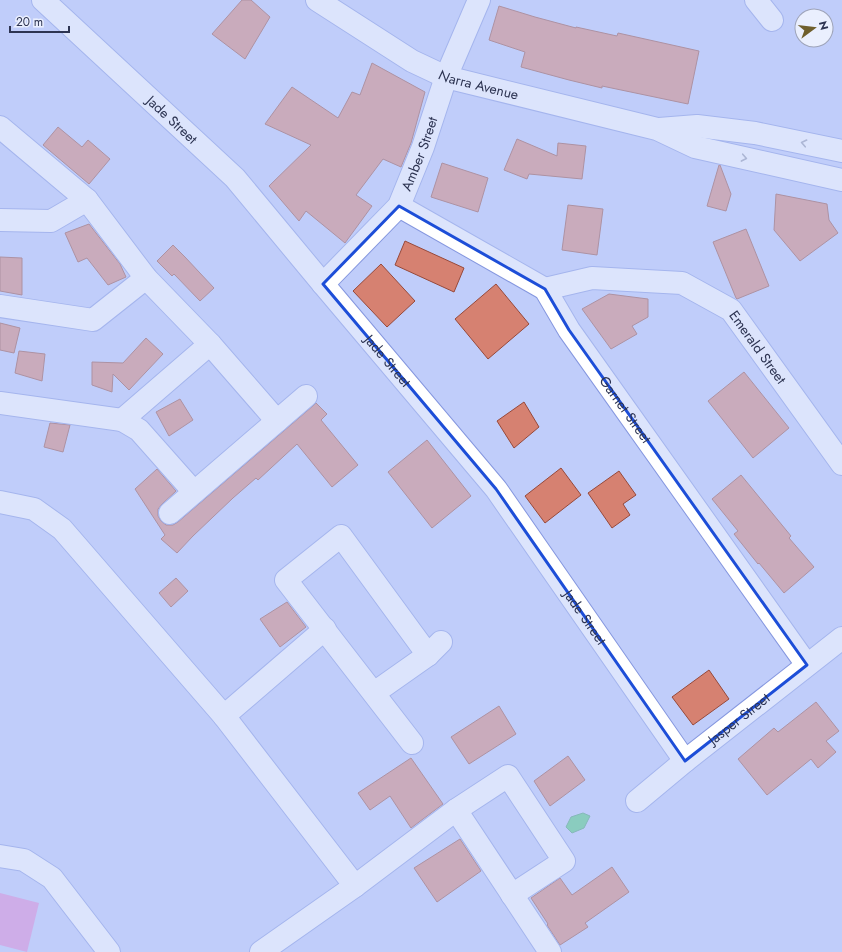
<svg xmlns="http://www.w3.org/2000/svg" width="842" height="952" font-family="Jost,sans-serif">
<rect width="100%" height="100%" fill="#c0cdfa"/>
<!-- green -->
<polygon fill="#df85d3" points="0,893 39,903 27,952 0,945"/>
<!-- water -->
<polygon fill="#49ca78" stroke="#419d6d" points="583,813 590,816 584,828 572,833 566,827 571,817"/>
<!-- building -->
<g fill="#d68171" stroke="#97493a">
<polygon points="242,0 251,0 270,17 245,59 212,34"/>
<polygon points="499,6 535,17 576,28 576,27 617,36 618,33 699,51 688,104 602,86 602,88 569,80 521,67 525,52 489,40"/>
<polygon points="372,63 425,92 411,143 401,167 383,159 356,195 372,206 345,243 306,211 299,221 269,186 311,145 265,124 292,87 338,118 352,92 360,95"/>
<polygon points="58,127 82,147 88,140 110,159 89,184 43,145"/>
<polygon points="517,139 557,156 558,143 586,146 582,179 529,174 527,179 504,170"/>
<polygon points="442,163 488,178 478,212 431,197"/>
<polygon points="719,165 720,165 731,194 726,211 707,206"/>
<polygon points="776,194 827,204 829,220 838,233 800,261 774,230"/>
<polygon points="568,205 603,209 597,255 562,250"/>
<polygon points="89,224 120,264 126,277 108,285 87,258 78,262 65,233"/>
<polygon points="746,229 769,286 737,299 736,298 713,242"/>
<polygon points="405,241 464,268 454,292 395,265"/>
<polygon points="173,245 185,257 214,288 200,301 174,274 172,276 157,261"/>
<polygon points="0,257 22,258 22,295 0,291"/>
<polygon points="381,264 415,301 387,327 353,291"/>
<polygon points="496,284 529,324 488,359 455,319"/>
<polygon points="609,294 648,299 648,317 632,326 637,334 611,349 582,309"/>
<polygon points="0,323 20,328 14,353 0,350"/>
<polygon points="146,338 163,354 129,390 113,374 112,392 92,385 92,362 123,363"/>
<polygon points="19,351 45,354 42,381 15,373"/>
<polygon points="744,372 789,428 753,458 708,401"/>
<polygon points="180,399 193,420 169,436 156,412"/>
<polygon points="524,402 539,427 514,448 497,421"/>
<polygon points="316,403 327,414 321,420 358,465 332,487 297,444 258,480 256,478 233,498 193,536 177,553 161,539 165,535 135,489 157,469 176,491 162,504 158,509 158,516 161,521 166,525 173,525 178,522 314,405"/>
<polygon points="50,423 70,425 63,452 44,447"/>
<polygon points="427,440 471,496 432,528 388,472"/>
<polygon points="561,468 581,495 545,523 525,496"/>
<polygon points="619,471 636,495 623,504 630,515 612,528 588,493"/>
<polygon points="741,475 791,536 789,538 814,567 784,593 759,563 758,564 734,534 738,531 712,499"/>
<polygon points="176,578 188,591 171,607 159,593"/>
<polygon points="287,602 306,627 280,647 260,619"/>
<polygon points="709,670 729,699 693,725 672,697"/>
<polygon points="816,702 839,731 826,741 836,752 818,768 811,759 767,795 738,759 774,728 778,732"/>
<polygon points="499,706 516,734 469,764 451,737"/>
<polygon points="568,756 585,780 550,806 534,781"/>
<polygon points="411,758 443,804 411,828 390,796 370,810 358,793"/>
<polygon points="460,839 481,871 437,902 414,868"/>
<polygon points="612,867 629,892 585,923 588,927 560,945 547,925 548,924 531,898 560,878 572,895"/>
</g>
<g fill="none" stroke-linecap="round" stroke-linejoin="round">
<defs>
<g id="minor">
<path id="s1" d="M 43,0 L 235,178 L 323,284 L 496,489 L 685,761"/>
<path id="s2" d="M 317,0 L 412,61 L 446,77 L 657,129 L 695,147 L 842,180"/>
<polyline points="756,0 772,20"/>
<polyline points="0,127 87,200 146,278 210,344 277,421"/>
<polyline points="659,129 697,126 755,133 842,151"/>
<path id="s3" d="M 399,206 L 545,289 L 569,330 L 807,665"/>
<polyline points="0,220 51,221 87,200"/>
<path id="s4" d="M 323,284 L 399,206 L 423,147 L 446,77 L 479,0"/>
<path id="s5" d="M 545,289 L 592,278 L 682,283 L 731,310 L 842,464"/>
<polyline points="0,306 93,320 146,278"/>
<polyline points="0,403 122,420 139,430 194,492"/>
<polyline points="122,420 210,344"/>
<polyline points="0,502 34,509 62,529 224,716 355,886"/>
<polyline points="170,513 306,396"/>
<polyline points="374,693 428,655 441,642"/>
<polyline points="224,716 325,629"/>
<polyline points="412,743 286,580 341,536 428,655"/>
<path id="s6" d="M 637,801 L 685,761 L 842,638"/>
<polyline points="456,810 550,952"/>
<polyline points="0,856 24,860 52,878 109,952"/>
<polyline points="261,952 355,886 456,810 508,776 564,861 512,895"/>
</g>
</defs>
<!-- minor casing -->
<use href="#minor" stroke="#8597df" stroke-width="24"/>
<!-- minor -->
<use href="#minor" stroke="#fff" stroke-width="22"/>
</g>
<!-- one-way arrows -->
<defs><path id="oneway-chevron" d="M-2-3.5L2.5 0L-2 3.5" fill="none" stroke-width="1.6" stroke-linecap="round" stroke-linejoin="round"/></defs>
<g stroke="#969aa8">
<use href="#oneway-chevron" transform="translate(804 143) rotate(-168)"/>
<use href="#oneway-chevron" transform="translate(744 158) rotate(11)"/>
</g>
<!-- marked area -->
<path d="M0 0H842V952H0ZM 399,206 L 545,289 L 569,330 L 807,665 L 685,761 L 496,489 L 323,284 Z" fill="#c0cdfa" fill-opacity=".55" fill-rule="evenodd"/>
<path fill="none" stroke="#1d4ed8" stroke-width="3" stroke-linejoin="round" d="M 399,206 L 545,289 L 569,330 L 807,665 L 685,761 L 496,489 L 323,284 Z"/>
<g text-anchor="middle" stroke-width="3.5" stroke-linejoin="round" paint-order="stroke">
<!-- street labels -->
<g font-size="14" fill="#2d3452" stroke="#eaeffe">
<text dy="5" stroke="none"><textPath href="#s2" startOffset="184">Narra Avenue</textPath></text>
<text dy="5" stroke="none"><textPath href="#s1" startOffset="176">Jade Street</textPath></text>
<text dy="5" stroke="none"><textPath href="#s4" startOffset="165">Amber Street</textPath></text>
<text dy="5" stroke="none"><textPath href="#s5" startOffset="240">Emerald Street</textPath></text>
<text dy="5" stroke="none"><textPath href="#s1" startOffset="500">Jade Street</textPath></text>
<text dy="5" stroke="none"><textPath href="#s3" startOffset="313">Garnet Street</textPath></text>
<text dy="5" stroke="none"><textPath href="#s1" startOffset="824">Jade Street</textPath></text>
<text dy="5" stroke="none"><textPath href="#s6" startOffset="131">Jasper Street</textPath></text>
</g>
</g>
<!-- north arrow -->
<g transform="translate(814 28) rotate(75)"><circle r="19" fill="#eaeffe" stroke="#9ea4b9"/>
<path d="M0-3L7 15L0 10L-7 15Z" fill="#6f5f2d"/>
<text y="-6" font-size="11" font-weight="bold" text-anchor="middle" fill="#2d3452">N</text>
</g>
<!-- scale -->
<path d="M10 26v6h59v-6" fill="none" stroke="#2d3452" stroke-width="2"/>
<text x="16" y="26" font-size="12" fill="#2d3452" stroke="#eaeffe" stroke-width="3" paint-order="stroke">20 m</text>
</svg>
